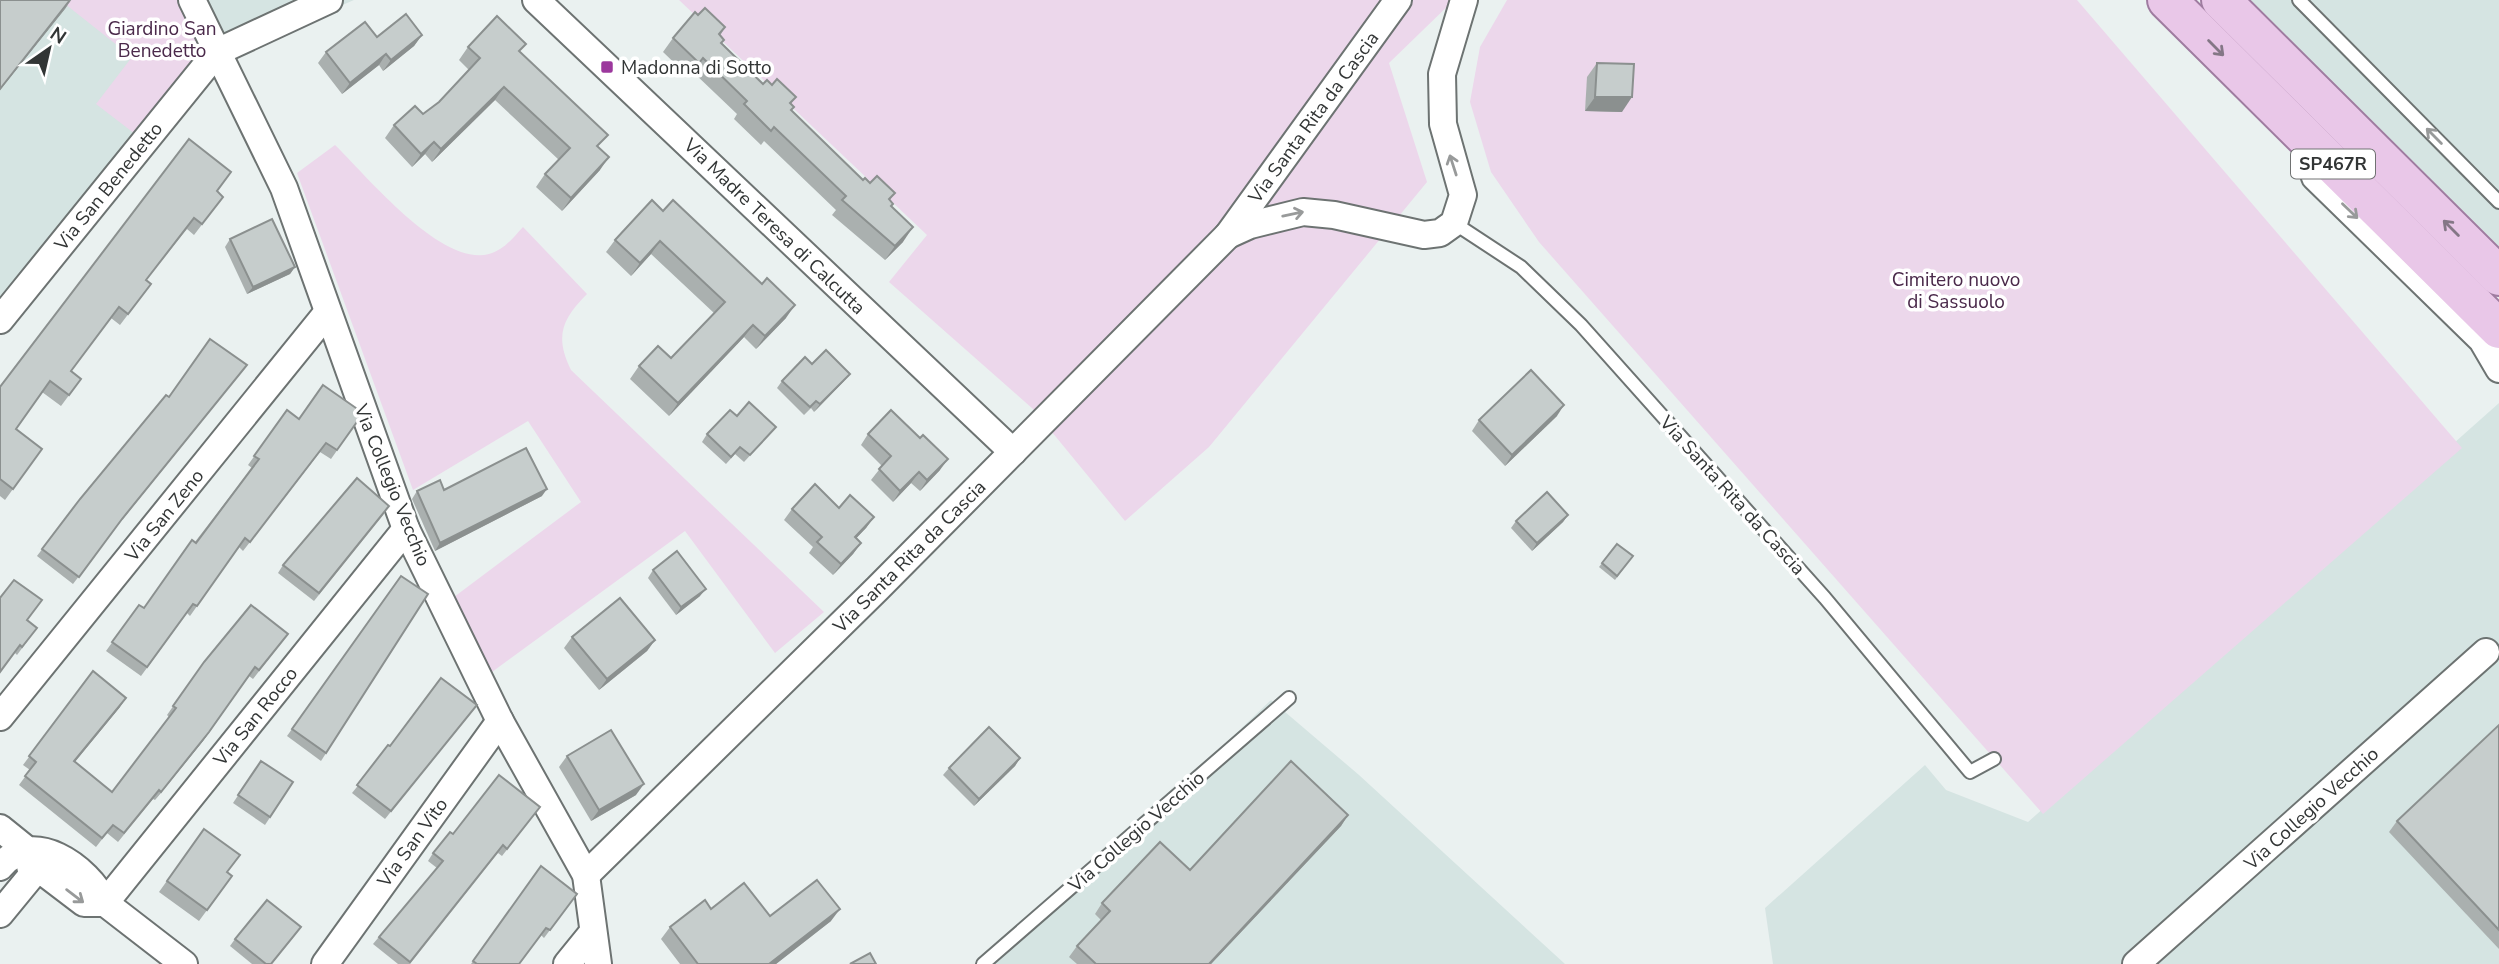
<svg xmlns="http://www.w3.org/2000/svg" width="2499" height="964" font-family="'Nunito Sans',sans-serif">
<rect width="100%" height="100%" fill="#eaf1f0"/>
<!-- built -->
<g fill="#d5e4e2">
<polygon points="0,0 354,0 203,65 0,320"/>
<polygon points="2237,0 2499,0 2499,279"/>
<polygon points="2499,403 2499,964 1773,964 1765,908 1925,765 1946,790 2028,822"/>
<polygon points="1271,700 1359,775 1565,964 990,964 1078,884"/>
</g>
<!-- green -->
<g fill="#ecd7eb">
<polygon points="60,0 182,0 205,48 139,137 96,104 132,57"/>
<polygon points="679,0 1454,0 1389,63 1427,182 1209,447 1125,521 1033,409 889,282 927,235"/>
<polygon points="1507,0 2077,0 2462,448 2043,814 1539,242 1491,172 1470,102 1480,47"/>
<path d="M 335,145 C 367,176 441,267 489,254 C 504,250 513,238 523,227 L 587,294 C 561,320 555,337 571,370 L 824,612 L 775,653 L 685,531 L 492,672 L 454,597 L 581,502 L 528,421 L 413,490 L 297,173 Z"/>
</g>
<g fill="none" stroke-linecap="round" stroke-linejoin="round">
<defs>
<g id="lane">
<polyline points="2299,0 2499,202"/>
<polyline points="1454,223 1521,267 1581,325 1825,598 1970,772 1994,759"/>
<polyline points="983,964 1289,698"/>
</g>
<g id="street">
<polyline points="192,0 284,188 406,529 500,721 586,875 598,964"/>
<polyline points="536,0 1013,452"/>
<polyline points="2305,140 2315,177 2482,340 2499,369"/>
<polyline points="1228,235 1250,225 1303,212 1334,215 1424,235 1440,233 1454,223 1463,195 1443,124 1442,74 1464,0"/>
<polyline points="0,320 217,52 329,0"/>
<polyline points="0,717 327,313"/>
<path d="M 0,828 L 26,849 L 38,868 L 84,903 L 105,903 C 88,867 32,827 0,867"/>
<polyline points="586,875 878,588 1228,235 1398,0"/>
<polyline points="0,914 32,875 27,851"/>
<polyline points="184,964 105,903 406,529"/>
<polyline points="325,964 500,721"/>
<polyline points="567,964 593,932"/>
<polyline points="2136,964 2486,652"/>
</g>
<g id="primary">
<polyline points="2167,0 2499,329"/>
<polyline points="2221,0 2499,276"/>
</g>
</defs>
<!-- lane casing -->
<use href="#lane" stroke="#6d7372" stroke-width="16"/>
<!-- street casing -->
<use href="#street" stroke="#6d7372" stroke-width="30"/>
<!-- primary casing -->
<use href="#primary" stroke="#9f7ca0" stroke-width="42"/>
<!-- lane -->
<use href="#lane" stroke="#fff" stroke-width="12"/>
<!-- street -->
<use href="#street" stroke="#fff" stroke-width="26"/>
<!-- primary -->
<use href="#primary" stroke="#e9c7e8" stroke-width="38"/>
</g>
<!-- wall -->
<g fill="#aab0af">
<polygon points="698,15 725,27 720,36 722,43 763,84 772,85 796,97 791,104 794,107 791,110 863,180 895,193 890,200 903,242 885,260 832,215 836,210 764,141 761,145 734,119 737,114 694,73 689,77 663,52 673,38"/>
<polygon points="422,35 414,46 383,71 379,65 342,94 318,63 326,52 377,37"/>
<polygon points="468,47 520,52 599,148 600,170 562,211 536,187 545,174 559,160 495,100 432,162 425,154 412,167 385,138 394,125 423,114 439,102 469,70 459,60"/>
<polygon points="1597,63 1622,112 1585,111 1587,77"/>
<polygon points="217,192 223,197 194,235 187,229 146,280 151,284 120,325 111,318 71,371 81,379 61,406 42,392 16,429 42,449 5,500 0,496 0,387"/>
<polygon points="663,211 786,318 756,349 744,337 669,416 630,379 639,366 671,358 714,313 651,254 631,276 606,252 615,240"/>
<polygon points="230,239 295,267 290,274 247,294 225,247"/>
<polygon points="247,365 117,526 73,584 37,556 80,499 169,397"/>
<polygon points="782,381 844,381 814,412 811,408 804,415 777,388"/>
<polygon points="287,410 299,419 359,419 331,459 320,452 243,551 239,547 190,616 187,613 141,676 106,651 139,605 144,608 252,468 248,465"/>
<polygon points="737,416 776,427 770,434 744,462 735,454 726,464 702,442 707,434"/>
<polygon points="1557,416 1505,466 1472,431 1479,420"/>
<polygon points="868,434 940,470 920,491 911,483 893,502 871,480 882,466 861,445"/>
<polygon points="444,490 542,496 435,551 412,499 417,491"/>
<polygon points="839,508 874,517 866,528 856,538 861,543 853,554 833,575 809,553 813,547 784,520 792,509"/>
<polygon points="384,514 314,601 278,573 283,565"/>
<polygon points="1568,515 1563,522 1532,551 1511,528 1516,521"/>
<polygon points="1617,544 1633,556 1615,580 1599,567"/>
<polygon points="653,570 700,596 676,615 648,578"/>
<polygon points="401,576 428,594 321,761 287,736"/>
<polygon points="27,620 37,628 17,655 15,653"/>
<polygon points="288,634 253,679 249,676 203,741 155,800 153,799 118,842 107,833 96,847 19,785 30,770 23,765 93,671 120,707 75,762 112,792 169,717 167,715 204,662"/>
<polygon points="572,637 655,640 647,651 599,690 564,648"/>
<polygon points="471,712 385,819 352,793 390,746"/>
<polygon points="2499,725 2499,949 2389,832 2397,821"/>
<polygon points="567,756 636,795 591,821 559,767"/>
<polygon points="1020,758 1015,766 974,806 943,775 949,768"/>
<polygon points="261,761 293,782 265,825 233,803"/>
<polygon points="540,807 502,856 498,853 410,964 398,964 373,944 437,868 428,861 433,853 453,834"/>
<polygon points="1348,815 1341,826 1211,964 1077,964 1069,957 1077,946 1101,920 1095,914 1102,903 1190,870"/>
<polygon points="204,829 227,872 232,876 199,921 159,892"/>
<polygon points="541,866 577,894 544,938 541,935 519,964 471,964"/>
<polygon points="711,909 770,916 831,921 776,964 680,964 661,939 670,927"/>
<polygon points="296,934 271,964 252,964 230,946 235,939"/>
</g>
<!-- shaded-wall -->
<g fill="#8b908f">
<polygon points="71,0 65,9 0,90 0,89"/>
<polygon points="422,35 414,46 383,71 391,60"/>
<polygon points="386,54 379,65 342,94 350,83"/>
<polygon points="504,87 495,100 432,162 441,149"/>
<polygon points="1595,97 1632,97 1622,112 1585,111"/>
<polygon points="434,142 425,154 412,167 421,154"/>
<polygon points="609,157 600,170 562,211 571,198"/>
<polygon points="913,227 903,242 885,260 895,246"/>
<polygon points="660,241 651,254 631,276 640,263"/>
<polygon points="295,267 290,274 247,294 253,287"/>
<polygon points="795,305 786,318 756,349 765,336"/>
<polygon points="753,325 744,337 669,416 678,403"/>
<polygon points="247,365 117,526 73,584 122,519"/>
<polygon points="850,374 844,381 814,412 820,404"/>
<polygon points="1564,405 1557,416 1505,466 1512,455"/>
<polygon points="948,459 940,470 920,491 927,480"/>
<polygon points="919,472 911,483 893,502 900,491"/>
<polygon points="547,489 542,496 435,551 440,543"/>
<polygon points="1568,515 1563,522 1532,551 1537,543"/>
<polygon points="874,517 866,528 847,548 855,537"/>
<polygon points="861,543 853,554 833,575 841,564"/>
<polygon points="706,589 700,596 676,615 681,607"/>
<polygon points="655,640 647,651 599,690 607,679"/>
<polygon points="255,667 203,741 155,800 161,792"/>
<polygon points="126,698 120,707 68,770 74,761"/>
<polygon points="1020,758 1015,766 974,806 979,799"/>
<polygon points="644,784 636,795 591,821 599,810"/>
<polygon points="1348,815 1341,826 1211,964 1209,964"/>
<polygon points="840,909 831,921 776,964 769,964"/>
</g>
<!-- building -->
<g fill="#c6cdcc" stroke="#8b908f" stroke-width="2">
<polygon points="0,0 70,0 0,89"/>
<polygon points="705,8 725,27 719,34 724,40 721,43 763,84 767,80 772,85 777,79 796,97 790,103 794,107 791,110 863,180 865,178 870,183 877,176 895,193 889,199 893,204 891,206 913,227 895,246 842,200 846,196 774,127 771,131 744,104 747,101 703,58 699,63 673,38 695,12 698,15"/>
<polygon points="406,14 422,35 391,60 386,54 350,83 326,52 365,22 377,37"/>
<polygon points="497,16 526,44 519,51 608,135 597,146 609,157 571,198 545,174 570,148 504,87 441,149 434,142 421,154 394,125 415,106 423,114 439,102 480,58 468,47"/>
<polygon points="1597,63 1634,64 1632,97 1595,97"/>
<polygon points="189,139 231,172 217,191 223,197 202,224 194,218 146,280 151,284 128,314 119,307 71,371 81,379 69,395 50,381 16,429 42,449 13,489 0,479 0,387"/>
<polygon points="652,200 663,211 673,200 762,284 767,278 795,305 765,336 753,325 678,403 639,366 658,346 671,358 725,302 660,241 640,263 615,240"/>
<polygon points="272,219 295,267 253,287 230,239"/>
<polygon points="210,339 247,365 122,519 79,577 42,549 80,499 166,395 169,397"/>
<polygon points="826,350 850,374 820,404 816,401 810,407 782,381 805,357 812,364"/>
<polygon points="1531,370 1564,405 1512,455 1479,420"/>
<polygon points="323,385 356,408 359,419 337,450 326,443 250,542 245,538 197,606 193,604 147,667 112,642 139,605 144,608 192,540 196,543 259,459 254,456 287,410 299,419"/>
<polygon points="749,402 776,427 750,455 740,447 731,457 707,434 730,410 737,416"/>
<polygon points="891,410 920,438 923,435 948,459 927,480 919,472 900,491 879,469 891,456 868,434"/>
<polygon points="526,448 547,489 440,543 417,491 440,480 444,490"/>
<polygon points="357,478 389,506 319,593 283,565"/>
<polygon points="815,484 839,508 850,495 874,517 855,537 861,543 841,564 817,542 822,537 792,509"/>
<polygon points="1547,492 1568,515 1537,543 1516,521"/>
<polygon points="1617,544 1633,556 1617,576 1602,563"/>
<polygon points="677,551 706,589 681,607 653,570"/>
<polygon points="401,576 428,594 326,753 292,729"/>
<polygon points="14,580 42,600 27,620 37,628 22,647 20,645 0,672 0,598"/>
<polygon points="620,598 655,640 607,679 572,637"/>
<polygon points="251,605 288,634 259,670 255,667 209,732 161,792 159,790 124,833 113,825 102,838 25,776 36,762 29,756 93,671 126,698 74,761 112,792 176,708 173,706 204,662"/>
<polygon points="441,678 477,705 391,811 357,785 388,745 390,746"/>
<polygon points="2499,725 2499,930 2397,821"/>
<polygon points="989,727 1020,758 979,799 949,768"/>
<polygon points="611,730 644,784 599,810 567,756"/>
<polygon points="261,761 293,782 270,817 238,795"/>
<polygon points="1291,761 1348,815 1209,964 1096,964 1077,946 1110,911 1102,903 1160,842 1190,870"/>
<polygon points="499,775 540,807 507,849 503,845 410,962 379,937 443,861 433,853 450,832 453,834"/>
<polygon points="204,829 240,855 227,872 232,876 207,910 167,881"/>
<polygon points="541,866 577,894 550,930 546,928 519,964 477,964 473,961"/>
<polygon points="817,880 840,909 769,964 698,964 670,927 705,900 711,909 744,883 770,916"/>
<polygon points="267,900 301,927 271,964 266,964 235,939"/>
<polygon points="870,953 876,964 850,964"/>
</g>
<!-- one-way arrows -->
<defs><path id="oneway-shaft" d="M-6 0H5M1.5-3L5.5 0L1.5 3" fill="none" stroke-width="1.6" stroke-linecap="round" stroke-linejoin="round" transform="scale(1.75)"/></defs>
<g stroke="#847786">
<use href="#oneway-shaft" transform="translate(2216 48) rotate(45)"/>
<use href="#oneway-shaft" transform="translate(2451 228) rotate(-135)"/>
</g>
<g stroke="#989a9a">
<use href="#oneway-shaft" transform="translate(2434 136) rotate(-135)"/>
<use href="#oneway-shaft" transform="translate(1453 165) rotate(-108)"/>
<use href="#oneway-shaft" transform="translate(2350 211) rotate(44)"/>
<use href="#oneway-shaft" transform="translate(1293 214) rotate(-12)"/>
<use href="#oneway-shaft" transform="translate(75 896) rotate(37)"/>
</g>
<!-- markers -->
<rect fill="#9c389d" stroke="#fff" stroke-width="2.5" x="600" y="60" width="14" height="14" rx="3.5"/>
<g text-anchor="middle" stroke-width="7" stroke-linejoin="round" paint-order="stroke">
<!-- shield labels -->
<rect fill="#fff" stroke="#707272" stroke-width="2" x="2291" y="149.5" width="84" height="29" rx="5"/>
<g font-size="18" font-weight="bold" fill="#323535">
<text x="2333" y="170">SP467R</text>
</g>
<!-- park labels -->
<g font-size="19" fill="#4a294a" stroke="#fff">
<text x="162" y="35">Giardino San<tspan x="162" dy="22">Benedetto</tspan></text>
<text x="1956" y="286">Cimitero nuovo<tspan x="1956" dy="22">di Sassuolo</tspan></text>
</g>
<!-- poi labels -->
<g font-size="19" fill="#323535" stroke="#fff" text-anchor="start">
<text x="621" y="74">Madonna di Sotto</text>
</g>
<!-- street labels -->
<g font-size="19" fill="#323535" stroke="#fff">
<text transform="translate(1313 117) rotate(-54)" y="7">Via Santa Rita da Cascia</text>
<text transform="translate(108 186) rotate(-51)" y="7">Via San Benedetto</text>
<text transform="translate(775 226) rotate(44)" y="7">Via Madre Teresa di Calcutta</text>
<text transform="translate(393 485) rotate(68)" y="7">Via Collegio Vecchio</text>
<text transform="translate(1733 495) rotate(48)" y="7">Via Santa Rita da Cascia</text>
<text transform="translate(164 515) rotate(-51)" y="7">Via San Zeno</text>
<text transform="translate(909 556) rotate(-45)" y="7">Via Santa Rita da Cascia</text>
<text transform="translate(255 716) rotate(-51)" y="7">Via San Rocco</text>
<text transform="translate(2311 808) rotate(-42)" y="7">Via Collegio Vecchio</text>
<text transform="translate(1136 831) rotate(-41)" y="7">Via Collegio Vecchio</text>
<text transform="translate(412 842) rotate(-54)" y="7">Via San Vito</text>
</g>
</g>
<!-- north arrow -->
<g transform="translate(49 49) rotate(34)" stroke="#ffffff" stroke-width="5" paint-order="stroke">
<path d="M0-5L12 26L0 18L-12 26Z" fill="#323535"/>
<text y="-10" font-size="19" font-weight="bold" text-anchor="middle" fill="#323535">N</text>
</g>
</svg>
